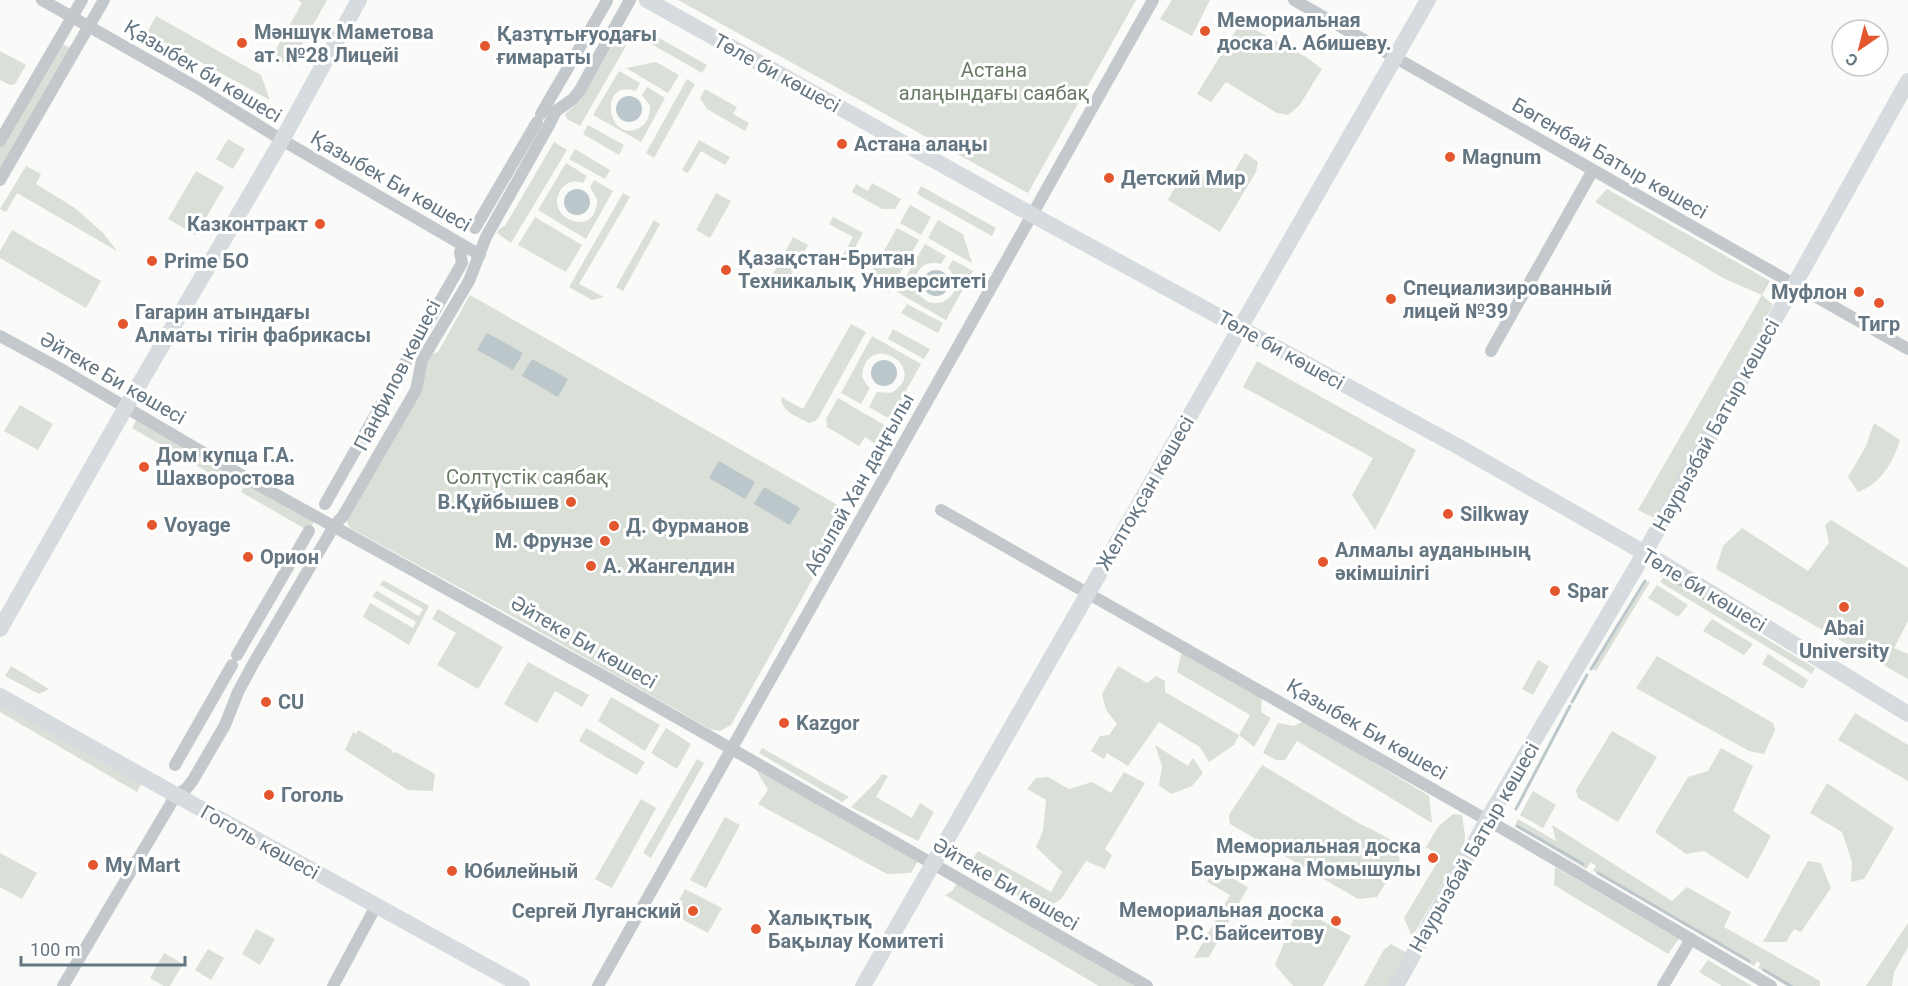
<svg xmlns="http://www.w3.org/2000/svg" width="1908" height="986" font-family="Roboto,sans-serif">
<rect width="100%" height="100%" fill="#fafaf8"/>
<!-- green -->
<g fill="#dadfd7">
<polygon points="298,0 327,0 290,66 272,56 302,3"/>
<polygon points="678,0 1136,0 1028,193"/>
<polygon points="1172,0 1210,0 1192,36 1160,19"/>
<polygon points="156,16 261,75 270,100 151,35 148,31"/>
<polygon points="1241,22 1306,57 1322,69 1299,106 1288,115 1277,113 1226,82 1211,102 1197,94"/>
<polygon points="643,29 707,65 702,73 639,37"/>
<polygon points="616,39 626,46 580,126 567,119 565,114 579,102"/>
<polygon points="58,42 75,50 0,180 0,141"/>
<polygon points="0,51 26,65 15,84 10,85 0,80"/>
<polygon points="656,62 679,75 668,93 626,68"/>
<path d="M 619,71 L 640,83 L 636,91 C 597,77 607,147 641,127 C 648,122 650,114 650,106 L 642,95 L 647,87 L 665,98 L 641,142 L 593,115 Z"/>
<polygon points="687,79 695,84 654,158 646,153"/>
<polygon points="705,89 737,107 733,114 749,123 745,131 707,109 700,98"/>
<polygon points="588,125 624,145 619,155 583,134"/>
<polygon points="228,139 245,149 233,169 216,159"/>
<polygon points="699,140 730,157 725,165 701,151 688,173 682,170"/>
<polygon points="554,142 567,150 511,243 497,233 500,228 505,226"/>
<polygon points="575,149 610,170 605,179 569,159"/>
<polygon points="1245,153 1258,162 1256,172 1220,232 1168,200 1180,178 1200,188 1205,170 1234,172"/>
<path d="M 566,163 L 587,176 L 583,183 C 575,180 568,181 562,188 C 540,218 598,241 597,199 L 590,187 L 594,180 L 613,191 L 586,239 L 538,210 Z"/>
<polygon points="26,166 41,174 36,184 75,208 103,233 117,251 17,193 6,212 0,209"/>
<polygon points="196,171 224,187 196,235 168,219"/>
<polygon points="872,183 901,199 895,209 882,209 852,192 856,184 868,191"/>
<polygon points="921,186 996,228 992,236 917,194"/>
<polygon points="1607,189 1770,281 1762,295 1773,305 1656,519 1638,510 1762,295 1725,279 1595,202"/>
<polygon points="623,193 630,197 579,284 604,297 592,300 569,287"/>
<polygon points="716,193 731,201 710,238 696,230"/>
<polygon points="910,205 931,217 921,235 900,223"/>
<polygon points="535,217 582,245 566,272 518,245"/>
<polygon points="833,217 863,233 847,262 841,259 853,237 829,224"/>
<polygon points="654,220 660,224 623,291 616,287"/>
<polygon points="938,220 963,234 972,263 928,238"/>
<polygon points="897,228 919,240 889,292 867,280"/>
<polygon points="12,230 101,281 86,308 0,258 0,251"/>
<polygon points="793,237 808,245 787,282 773,274"/>
<path d="M 925,244 L 946,256 L 941,264 C 912,255 906,297 932,303 C 938,304 945,302 950,297 C 959,289 956,276 948,268 L 953,260 L 973,271 L 946,320 L 897,292 Z"/>
<polygon points="470,295 850,512 731,725 720,731 710,729 510,615 350,528 347,523 348,516 423,375 431,354 438,352"/>
<polygon points="907,304 943,323 938,333 901,313"/>
<path d="M 851,324 L 866,332 L 817,420 L 809,423 C 798,417 781,412 781,397 L 803,409 Z"/>
<polygon points="893,329 930,349 924,359 888,339"/>
<path d="M 872,336 L 921,364 L 890,419 L 869,407 L 877,392 L 891,393 C 933,369 866,328 862,376 L 866,384 L 870,388 L 861,404 L 841,393 Z"/>
<polygon points="1257,361 1416,450 1375,530 1352,495 1373,458 1243,387"/>
<polygon points="838,398 886,426 876,444 865,437 859,446 827,427 826,419"/>
<polygon points="20,405 53,424 38,450 4,431"/>
<polygon points="139,415 240,473 232,486 132,428"/>
<path d="M 1874,423 L 1900,440 C 1893,462 1881,484 1858,492 L 1848,477 L 1866,446 Z"/>
<polygon points="248,479 317,516 309,531 241,492"/>
<polygon points="1831,520 1908,568 1908,621 1894,648 1908,654 1908,679 1716,569 1723,546 1742,528 1808,571 1829,543 1825,525"/>
<polygon points="1664,577 1815,668 1812,674 1660,582"/>
<polygon points="383,580 429,606 409,645 363,617 370,603 413,628 416,622 372,596 377,591 419,616 423,609 380,585"/>
<polygon points="1647,581 1650,582 1596,671 1592,669"/>
<polygon points="1657,585 1688,605 1678,617 1648,598"/>
<polygon points="438,609 503,647 478,689 437,665 456,633 432,619"/>
<polygon points="1712,619 1753,644 1744,655 1703,631"/>
<polygon points="1182,650 1262,696 1261,712 1271,718 1254,747 1239,735 1234,745 1209,762 1200,747 1159,722 1128,766 1107,753 1104,759 1091,751 1100,736 1109,735 1117,724 1106,710 1102,694 1118,666 1147,683 1156,676 1165,681 1165,692 1239,735 1250,715 1177,672"/>
<polygon points="1768,654 1808,680 1803,689 1762,664"/>
<polygon points="1657,656 1773,723 1775,730 1764,754 1749,751 1636,688"/>
<polygon points="1538,660 1549,666 1533,695 1522,689"/>
<polygon points="528,662 589,695 582,707 555,691 537,723 504,704"/>
<polygon points="11,666 49,689 39,694 5,676"/>
<polygon points="611,697 660,725 645,751 598,721"/>
<polygon points="0,705 141,784 137,792 0,712"/>
<polygon points="1855,713 1908,745 1908,781 1838,740"/>
<polygon points="1304,721 1429,796 1432,823 1297,741 1285,760 1276,760 1263,753 1278,723 1294,726"/>
<polygon points="586,728 645,762 637,775 579,741"/>
<polygon points="666,728 691,744 677,769 651,753"/>
<polygon points="358,730 392,750 392,752 394,753 396,752 435,774 433,791 408,790 345,750 353,732 356,734"/>
<polygon points="1612,731 1657,757 1618,822 1578,798 1576,790"/>
<polygon points="1155,745 1188,766 1193,758 1203,773 1192,786 1171,794 1159,785 1162,766"/>
<polygon points="762,748 849,797 842,802 759,753"/>
<polygon points="1721,748 1753,766 1733,811 1771,836 1748,879 1704,851 1686,854 1655,832 1688,777 1708,771"/>
<polygon points="697,759 704,763 651,858 643,853"/>
<polygon points="1262,765 1362,825 1371,829 1393,841 1400,860 1377,897 1358,899 1230,824 1229,815"/>
<polygon points="754,766 918,861 911,873 887,874 758,804 768,790"/>
<polygon points="1124,772 1145,783 1105,849 1112,855 1105,869 1086,861 1061,899 1043,910 967,867 978,851 1051,892 1062,872 1036,847 1043,831 1046,800 1027,789 1036,778 1048,777 1069,789 1092,782 1111,793"/>
<polygon points="882,774 888,776 876,797 912,818 920,803 934,812 918,841 851,807 876,782"/>
<polygon points="1827,783 1894,828 1864,879 1851,882 1852,862 1842,832 1810,813"/>
<polygon points="1533,791 1556,805 1543,828 1520,815"/>
<polygon points="641,799 656,808 612,888 595,879"/>
<polygon points="1453,814 1462,815 1465,836 1464,847 1412,937 1404,918 1441,856 1426,847 1438,827"/>
<polygon points="725,817 740,825 706,888 690,880"/>
<polygon points="1518,819 1556,841 1552,825 1672,901 1687,887 1731,912 1724,927 1820,981 1820,986 1787,986 1758,968 1761,964 1757,961 1754,966 1593,871 1596,866 1591,862 1586,869 1515,826"/>
<polygon points="0,853 37,873 22,899 0,887"/>
<polygon points="1808,861 1821,863 1831,888 1801,932 1794,929 1786,942 1763,942"/>
<polygon points="1555,867 1679,939 1668,954 1554,885"/>
<polygon points="1215,868 1248,887 1209,957 1194,958 1230,895 1207,882"/>
<polygon points="959,879 1146,986 1099,986 945,895 953,890"/>
<polygon points="685,889 722,908 708,933 672,914"/>
<polygon points="1298,908 1351,936 1323,986 1293,986 1275,965"/>
<polygon points="1908,923 1908,947 1894,972 1892,986 1866,986"/>
<polygon points="256,929 275,939 260,965 242,954"/>
<polygon points="1391,944 1407,953 1388,986 1364,986 1383,951"/>
<polygon points="208,949 224,958 211,980 195,970"/>
<polygon points="164,953 183,964 170,986 164,986 150,978"/>
<polygon points="1708,960 1752,986 1722,986 1699,972"/>
</g>
<!-- water -->
<g fill="#bbc7cb">
<circle cx="629" cy="109" r="13"/>
<circle cx="577" cy="202" r="13"/>
<circle cx="936" cy="283" r="13"/>
<polygon points="487,333 523,353 513,370 477,350"/>
<polygon points="532,359 568,379 558,397 522,376"/>
<circle cx="884" cy="373" r="13"/>
<polygon points="719,461 755,482 745,499 709,478"/>
<polygon points="764,487 800,508 790,525 754,504"/>
</g>
<g fill="none" stroke-linecap="round" stroke-linejoin="round">
<!-- stream -->
<g stroke="#bbc7cb" stroke-width="3">
<polyline points="1664,575 1740,620"/>
<polyline points="1591,669 1645,581"/>
<polyline points="1572,702 1587,675"/>
<polyline points="1516,809 1570,706"/>
<polyline points="1517,826 1583,864"/>
<polyline points="1598,873 1749,961"/>
<polyline points="1764,970 1791,986"/>
</g>
<!-- minor -->
<g stroke="#c3c8cc" stroke-width="12">
<polyline points="42,0 198,88 282,140 480,255"/>
<polyline points="1294,0 1908,349"/>
<polyline points="541,114 607,1"/>
<polyline points="0,141 82,0"/>
<polyline points="0,180 104,0"/>
<polyline points="475,228 537,122"/>
<polyline points="0,336 59,368 248,479 609,679 1147,986"/>
<polyline points="417,342 462,263 460,252"/>
<polyline points="1491,351 1593,170"/>
<polyline points="399,374 413,349"/>
<polyline points="325,504 394,382"/>
<polyline points="941,510 1510,833 1771,986"/>
<polyline points="237,655 309,531"/>
<polyline points="175,765 232,665"/>
<polyline points="63,986 176,795 186,789 193,780 225,725 238,692 252,666 334,526 343,516 416,390 422,360 469,281 486,237 549,125 556,111 573,99 580,90 630,0"/>
<polyline points="333,986 376,906"/>
<path d="M 598,986 C 785,658 968,328 1153,0"/>
<polyline points="1663,986 1691,939"/>
</g>
<!-- major -->
<g stroke="#d6dbdf" stroke-width="16">
<polyline points="647,0 1016,206 1459,447 1664,564 1908,714"/>
<polyline points="0,629 126,407 282,140 359,0"/>
<polyline points="0,696 176,795 522,986"/>
<polyline points="863,986 1428,0"/>
<polyline points="1396,986 1487,820 1644,554 1908,81"/>
</g>
</g>
<!-- markers -->
<g fill="#e4572e" stroke="#fff" stroke-width="2">
<circle cx="1205" cy="31" r="6"/>
<circle cx="242" cy="43" r="6"/>
<circle cx="485" cy="46" r="6"/>
<circle cx="842" cy="144" r="6"/>
<circle cx="1450" cy="157" r="6"/>
<circle cx="1109" cy="178" r="6"/>
<circle cx="320" cy="224" r="6"/>
<circle cx="152" cy="261" r="6"/>
<circle cx="726" cy="270" r="6"/>
<circle cx="1859" cy="292" r="6"/>
<circle cx="1391" cy="299" r="6"/>
<circle cx="1879" cy="303" r="6"/>
<circle cx="123" cy="324" r="6"/>
<circle cx="144" cy="467" r="6"/>
<circle cx="571" cy="502" r="6"/>
<circle cx="1448" cy="514" r="6"/>
<circle cx="152" cy="525" r="6"/>
<circle cx="614" cy="526" r="6"/>
<circle cx="605" cy="541" r="6"/>
<circle cx="248" cy="557" r="6"/>
<circle cx="1323" cy="562" r="6"/>
<circle cx="591" cy="566" r="6"/>
<circle cx="1555" cy="591" r="6"/>
<circle cx="1844" cy="607" r="6"/>
<circle cx="266" cy="702" r="6"/>
<circle cx="784" cy="723" r="6"/>
<circle cx="269" cy="795" r="6"/>
<circle cx="1433" cy="858" r="6"/>
<circle cx="93" cy="865" r="6"/>
<circle cx="452" cy="871" r="6"/>
<circle cx="693" cy="911" r="6"/>
<circle cx="1336" cy="921" r="6"/>
<circle cx="756" cy="929" r="6"/>
</g>
<g text-anchor="middle" stroke-width="6" stroke-linejoin="round" paint-order="stroke">
<!-- poi labels -->
<g font-size="20" font-weight="bold" fill="#657683" stroke="#fff" text-anchor="start">
<text x="1217" y="27">Мемориальная<tspan x="1217" dy="23">доска А. Абишеву.</tspan></text>
<text x="254" y="39">Мәншүк Маметова<tspan x="254" dy="23">ат. №28 Лицейі</tspan></text>
<text x="497" y="41">Қазтұтығуодағы<tspan x="497" dy="23">ғимараты</tspan></text>
<text x="854" y="151">Астана алаңы</text>
<text x="1462" y="164">Magnum</text>
<text x="1121" y="185">Детский Мир</text>
<text x="308" y="231" text-anchor="end">Казконтракт</text>
<text x="738" y="265">Қазақстан-Британ<tspan x="738" dy="23">Техникалық Университеті</tspan></text>
<text x="164" y="268">Prime БО</text>
<text x="1403" y="295">Специализированный<tspan x="1403" dy="23">лицей №39</tspan></text>
<text x="1847" y="299" text-anchor="end">Муфлон</text>
<text x="135" y="319">Гагарин атындағы<tspan x="135" dy="23">Алматы тігін фабрикасы</tspan></text>
<text x="1879" y="331" text-anchor="middle">Тигр</text>
<text x="156" y="462">Дом купца Г.А.<tspan x="156" dy="23">Шахворостова</tspan></text>
<text x="559" y="509" text-anchor="end">В.Құйбышев</text>
<text x="1460" y="521">Silkway</text>
<text x="164" y="532">Voyage</text>
<text x="626" y="533">Д. Фурманов</text>
<text x="593" y="548" text-anchor="end">М. Фрунзе</text>
<text x="1335" y="557">Алмалы ауданының<tspan x="1335" dy="23">әкімшілігі</tspan></text>
<text x="260" y="564">Орион</text>
<text x="603" y="573">А. Жангелдин</text>
<text x="1567" y="598">Spar</text>
<text x="1844" y="635" text-anchor="middle">Abai<tspan x="1844" dy="23">University</tspan></text>
<text x="278" y="709">CU</text>
<text x="796" y="730">Kazgor</text>
<text x="281" y="802">Гоголь</text>
<text x="1421" y="853" text-anchor="end">Мемориальная доска<tspan x="1421" dy="23">Бауыржана Момышулы</tspan></text>
<text x="105" y="872">My Mart</text>
<text x="464" y="878">Юбилейный</text>
<text x="1324" y="917" text-anchor="end">Мемориальная доска<tspan x="1324" dy="23">Р.С. Байсеитову</tspan></text>
<text x="681" y="918" text-anchor="end">Сергей Луганский</text>
<text x="768" y="925">Халықтық<tspan x="768" dy="23">Бақылау Комитеті</tspan></text>
</g>
<!-- park labels -->
<g font-size="20" fill="#687a64" stroke="#fff">
<text x="994" y="77">Астана<tspan x="994" dy="23">алаңындағы саябақ</tspan></text>
<text x="527" y="484">Солтүстік саябақ</text>
</g>
<!-- street labels -->
<g font-size="20" fill="#657683" stroke="#fff">
<text transform="translate(203 71) rotate(31)" y="7">Қазыбек би көшесі</text>
<text transform="translate(777 73) rotate(29)" y="7">Төле би көшесі</text>
<text transform="translate(1610 158) rotate(30)" y="7">Бөгенбай Батыр көшесі</text>
<text transform="translate(391 181) rotate(30)" y="7">Қазыбек Би көшесі</text>
<text transform="translate(1281 350) rotate(29)" y="7">Төле би көшесі</text>
<text transform="translate(397 375) rotate(-63)" y="7">Панфилов көшесі</text>
<text transform="translate(113 378) rotate(30)" y="7">Әйтеке Би көшесі</text>
<text transform="translate(1716 425) rotate(-61)" y="7">Наурызбай Батыр көшесі</text>
<text transform="translate(859 484) rotate(-61)" y="7">Абылай Хан даңғылы</text>
<text transform="translate(1145 493) rotate(-60)" y="7">Желтоқсан көшесі</text>
<text transform="translate(1704 590) rotate(31)" y="7">Төле би көшесі</text>
<text transform="translate(584 642) rotate(30)" y="7">Әйтеке Би көшесі</text>
<text transform="translate(1367 729) rotate(30)" y="7">Қазыбек Би көшесі</text>
<text transform="translate(260 842) rotate(29)" y="7">Гоголь көшесі</text>
<text transform="translate(1474 847) rotate(-60)" y="7">Наурызбай Батыр көшесі</text>
<text transform="translate(1006 884) rotate(30)" y="7">Әйтеке Би көшесі</text>
</g>
</g>
<!-- north arrow -->
<g transform="translate(1860 48) rotate(215)"><circle r="28" fill="#ffffff" stroke="#c1c8cd" stroke-width="1.5"/>
<path d="M0-4.5L10 22L0 15L-10 22Z" fill="#e4572e"/>
<text y="-9" font-size="16" font-weight="bold" text-anchor="middle" fill="#657683">С</text>
</g>
<!-- scale -->
<path d="M21 956v9h164v-9" fill="none" stroke="#657683" stroke-width="3"/>
<text x="30" y="956" font-size="18" fill="#657683" stroke="#ffffff" stroke-width="4.5" paint-order="stroke">100 m</text>
</svg>
